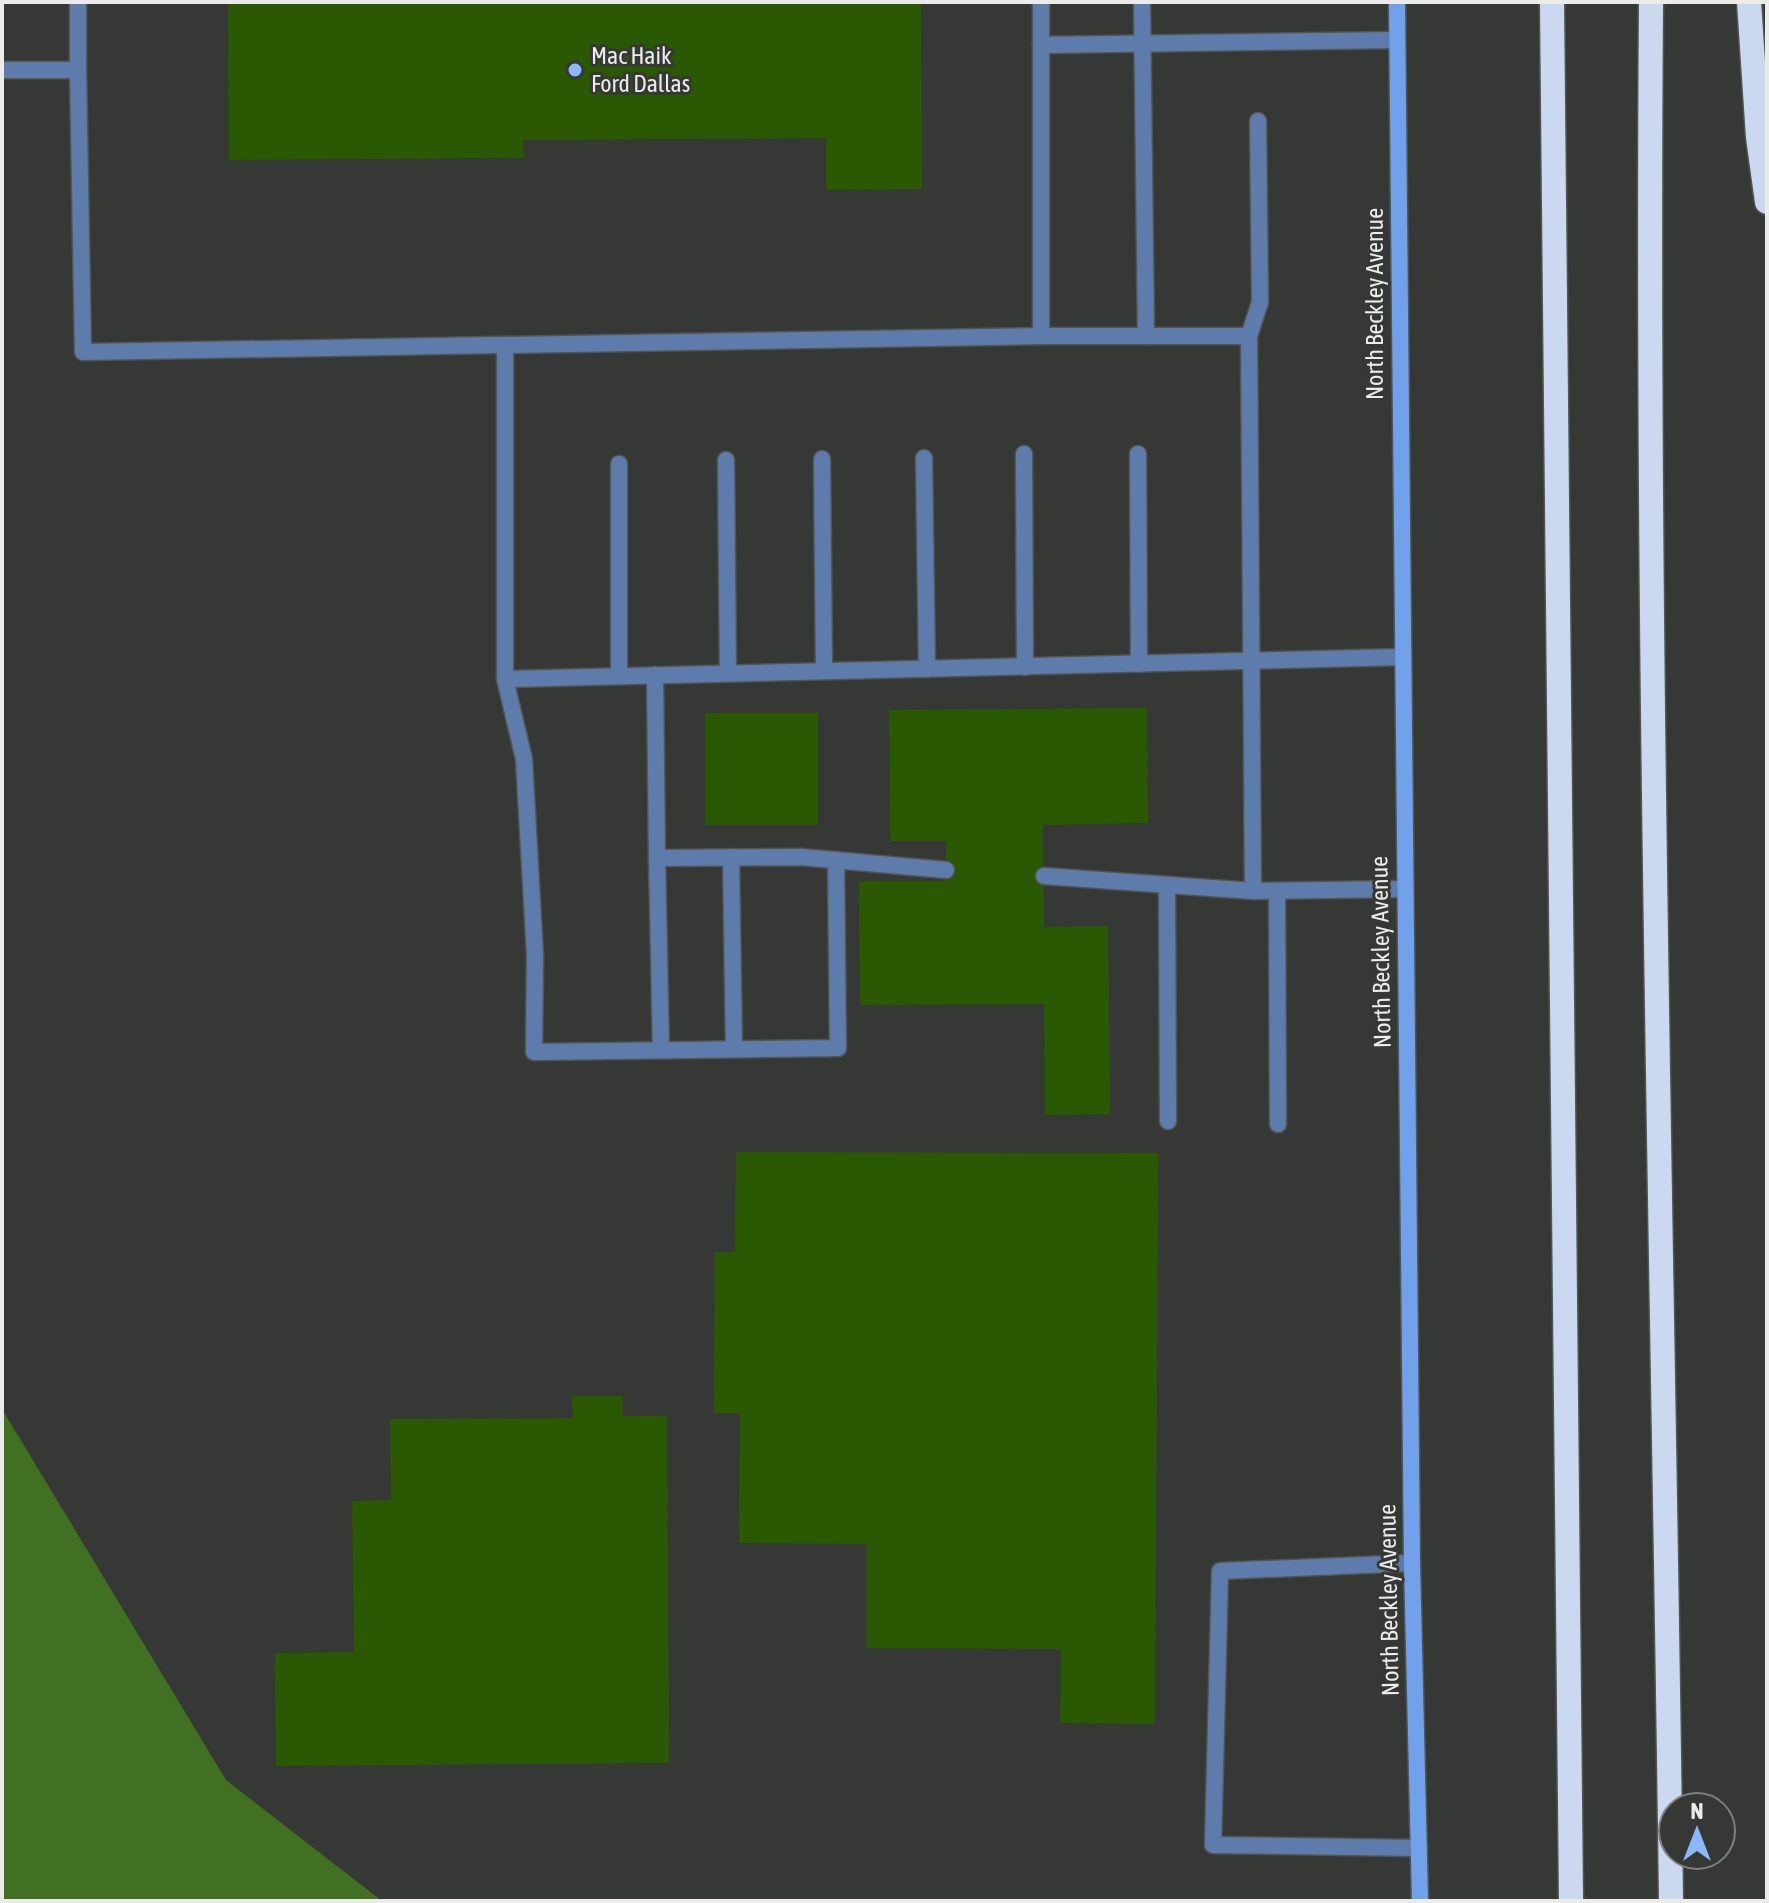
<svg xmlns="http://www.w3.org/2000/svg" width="1769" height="1903" font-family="'Asap Condensed',sans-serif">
<rect width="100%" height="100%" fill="#353834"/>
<!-- forest -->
<polygon fill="#417023" points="2,1409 226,1780 382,1901 2,1901"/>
<!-- building -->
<g fill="#2b5803">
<polygon points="228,2 921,2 922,189 826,190 826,138 523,140 524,158 229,160"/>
<polygon points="1147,708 1148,823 1043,825 1044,927 1108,926 1110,1114 1045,1115 1044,1004 860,1005 859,881 946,881 946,841 890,841 889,710"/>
<rect x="705" y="713" width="113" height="112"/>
<polygon points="736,1152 1158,1153 1155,1724 1060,1723 1061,1649 867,1648 867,1544 739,1543 740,1413 714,1413 715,1252 735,1252"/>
<polygon points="572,1396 623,1396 623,1416 667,1416 669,1763 276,1766 275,1653 354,1652 352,1501 391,1500 390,1419 573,1418"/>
</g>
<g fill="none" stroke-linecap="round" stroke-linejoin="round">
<defs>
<g id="lane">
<polyline points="78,2 78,70"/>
<polyline points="1142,2 1146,336"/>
<polyline points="1041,45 1397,40"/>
<polyline points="2,70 78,70 83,352 1041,336 1041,2"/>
<polyline points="1041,336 1249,336 1253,891 1404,889"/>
<polyline points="1249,336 1260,302 1258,121"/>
<polyline points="505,346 505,679 1402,657"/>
<polyline points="1024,454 1025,667"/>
<polyline points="1138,454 1139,664"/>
<polyline points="924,458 927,669"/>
<polyline points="822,459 824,671"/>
<polyline points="726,460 728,673"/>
<polyline points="655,675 657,858 801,857 946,870"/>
<polyline points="619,676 619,464"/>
<polyline points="505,679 524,759 535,955 534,1052 838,1048 836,860"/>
<polyline points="731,857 734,1049"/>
<polyline points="657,858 661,1050"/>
<polyline points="1044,876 1253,891"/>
<polyline points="1167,885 1168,1121"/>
<polyline points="1277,891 1278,1124"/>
<polyline points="1412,1563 1220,1571 1213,1845 1419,1848"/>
</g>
<polyline id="secondary" points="1397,2 1412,1563 1420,1901"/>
<g id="highway">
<polyline points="1552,2 1571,1901"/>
<path d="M 1651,2 C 1646,635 1663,1268 1671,1901"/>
<polyline points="1749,2 1758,137 1767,202"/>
</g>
</defs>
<!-- lane casing -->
<use href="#lane" stroke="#525551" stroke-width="19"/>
<!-- secondary casing -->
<use href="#secondary" stroke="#525551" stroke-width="19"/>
<!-- highway casing -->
<use href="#highway" stroke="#525551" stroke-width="27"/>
<!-- lane -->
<use href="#lane" stroke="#5e7cab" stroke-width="16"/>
<!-- secondary -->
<use href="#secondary" stroke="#72a1ec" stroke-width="16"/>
<!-- highway -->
<use href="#highway" stroke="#cad9f0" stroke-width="24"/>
</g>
<!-- markers -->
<circle fill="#8db9fc" stroke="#353834" stroke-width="3" cx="575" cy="70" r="8"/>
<g text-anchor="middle" stroke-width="6" stroke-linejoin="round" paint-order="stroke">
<!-- poi labels -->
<g font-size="24" fill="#ebecea" stroke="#353834" text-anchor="start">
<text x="591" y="64">Mac Haik<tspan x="591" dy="28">Ford Dallas</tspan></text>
</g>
<!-- street labels -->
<g font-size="24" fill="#ebecea" stroke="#353834">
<text transform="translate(1375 304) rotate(-90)" y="8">North Beckley Avenue</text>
<text transform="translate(1381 952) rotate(-91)" y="8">North Beckley Avenue</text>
<text transform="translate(1389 1600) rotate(-91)" y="8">North Beckley Avenue</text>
</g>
</g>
<!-- border -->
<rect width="1769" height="1903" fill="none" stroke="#ebecea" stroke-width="8"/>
<!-- north arrow -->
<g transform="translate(1697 1831)"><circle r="38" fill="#353834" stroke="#7e807d" stroke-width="2"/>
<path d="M0-6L14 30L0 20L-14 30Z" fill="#8db9fc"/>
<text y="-12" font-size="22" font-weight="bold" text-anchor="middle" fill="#ebecea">N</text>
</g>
</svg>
